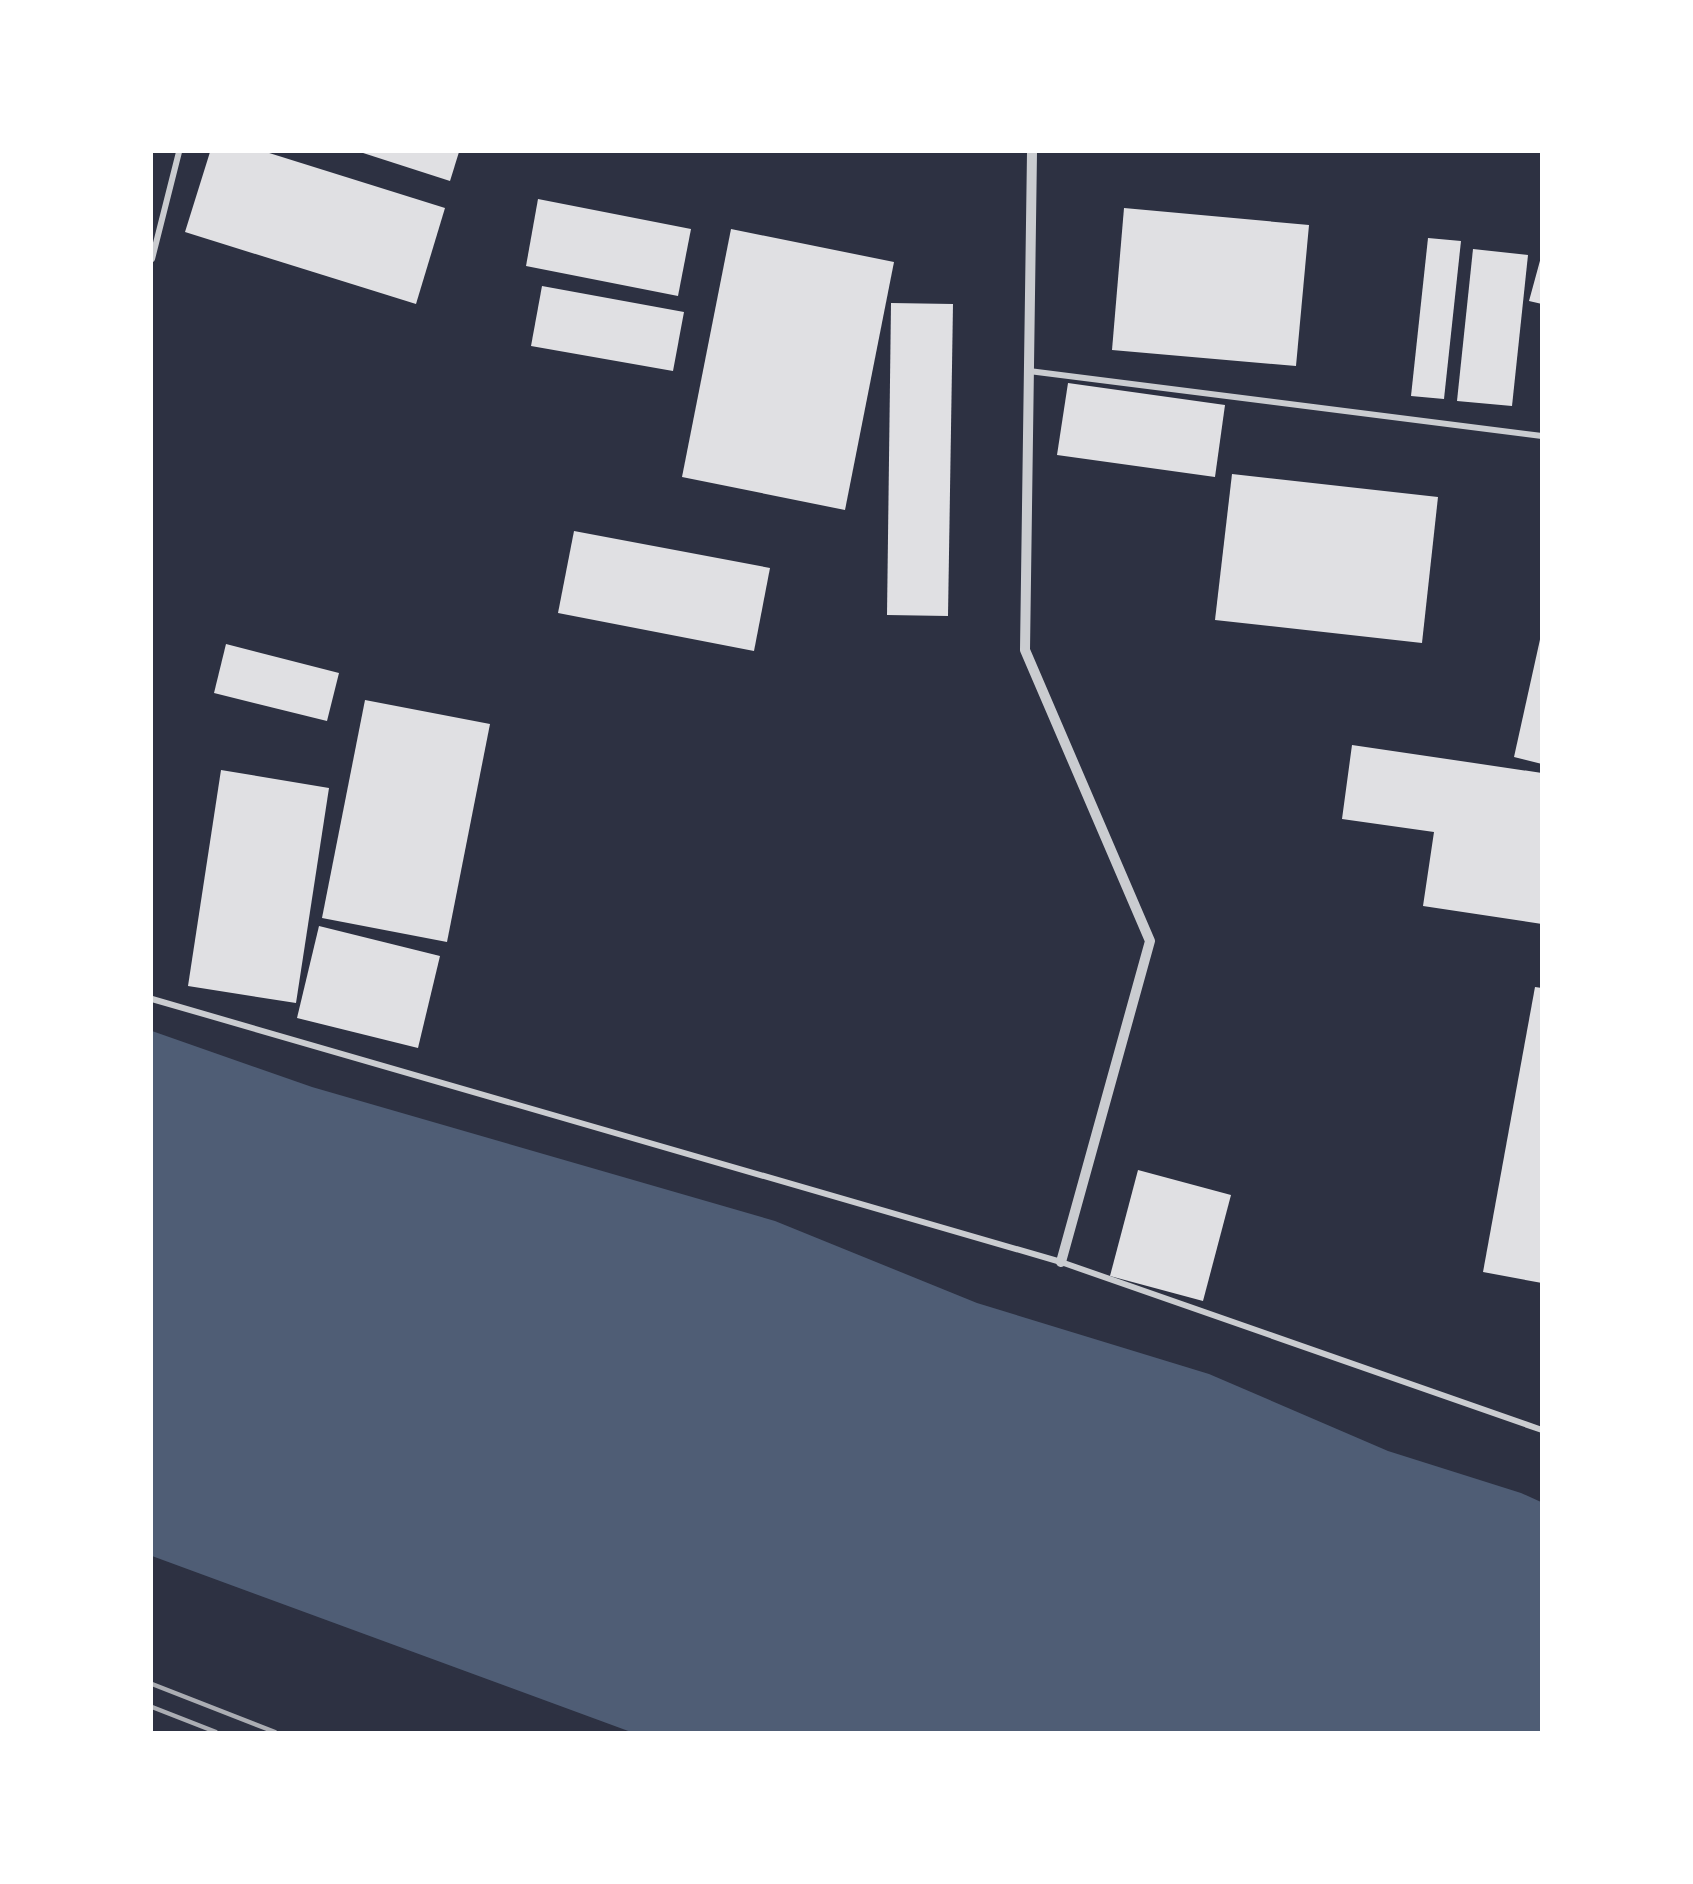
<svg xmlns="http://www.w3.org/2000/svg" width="1693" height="1884" font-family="'Titillium Web',sans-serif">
<rect width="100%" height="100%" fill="#2d3142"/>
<!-- water -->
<polygon fill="#4f5d75" points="152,1031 312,1087 775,1221 977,1303 1209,1374 1388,1451 1521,1493 1541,1502 1541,1732 631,1732 152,1556"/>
<!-- building -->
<g fill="#e0e0e3">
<polygon points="210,152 266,152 445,208 416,304 185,232"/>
<polygon points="360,152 459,152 450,181"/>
<polygon points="538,199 691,229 678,296 526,266"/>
<polygon points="1124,208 1309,225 1296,366 1112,350"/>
<polygon points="731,229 894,262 845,510 682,477"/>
<polygon points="1428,238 1461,241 1444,399 1411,396"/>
<polygon points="1473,249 1528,255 1512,406 1457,401"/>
<polygon points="1541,257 1542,257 1542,304 1529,301"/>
<polygon points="542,286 684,312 673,371 531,346"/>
<polygon points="891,303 953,304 948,616 887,615"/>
<polygon points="1068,383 1225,405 1215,477 1057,455"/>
<polygon points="1232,474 1438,497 1422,643 1215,620"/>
<polygon points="574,531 770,568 754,651 558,613"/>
<polygon points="1541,635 1542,635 1542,764 1514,757"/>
<polygon points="226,644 339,673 327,721 214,693"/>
<polygon points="365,700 490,724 447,942 322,918"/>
<polygon points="1352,745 1542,773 1542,924 1423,906 1434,832 1342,819"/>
<polygon points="221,770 329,788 296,1003 188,986"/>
<polygon points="319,926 440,956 418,1048 297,1018"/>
<polygon points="1535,987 1542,988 1542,1283 1483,1272"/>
<polygon points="1138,1170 1231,1195 1203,1301 1110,1276"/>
</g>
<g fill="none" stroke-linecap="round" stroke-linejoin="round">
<!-- minor -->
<g stroke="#caccd0" stroke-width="6">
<polyline points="152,259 179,152"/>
<polyline points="1029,371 1542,436"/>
<polyline points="152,999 1061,1262 1542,1430"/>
</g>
<!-- tertiary -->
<polyline stroke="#caccd0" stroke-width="10" points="1032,152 1025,650 1150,941 1061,1262"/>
<!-- rail -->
<g stroke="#abadb3" stroke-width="4.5">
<polyline points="152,1684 275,1732"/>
<polyline points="152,1707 216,1732"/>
</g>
</g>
<!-- border -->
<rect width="1693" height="1884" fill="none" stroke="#ffffff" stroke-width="306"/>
</svg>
